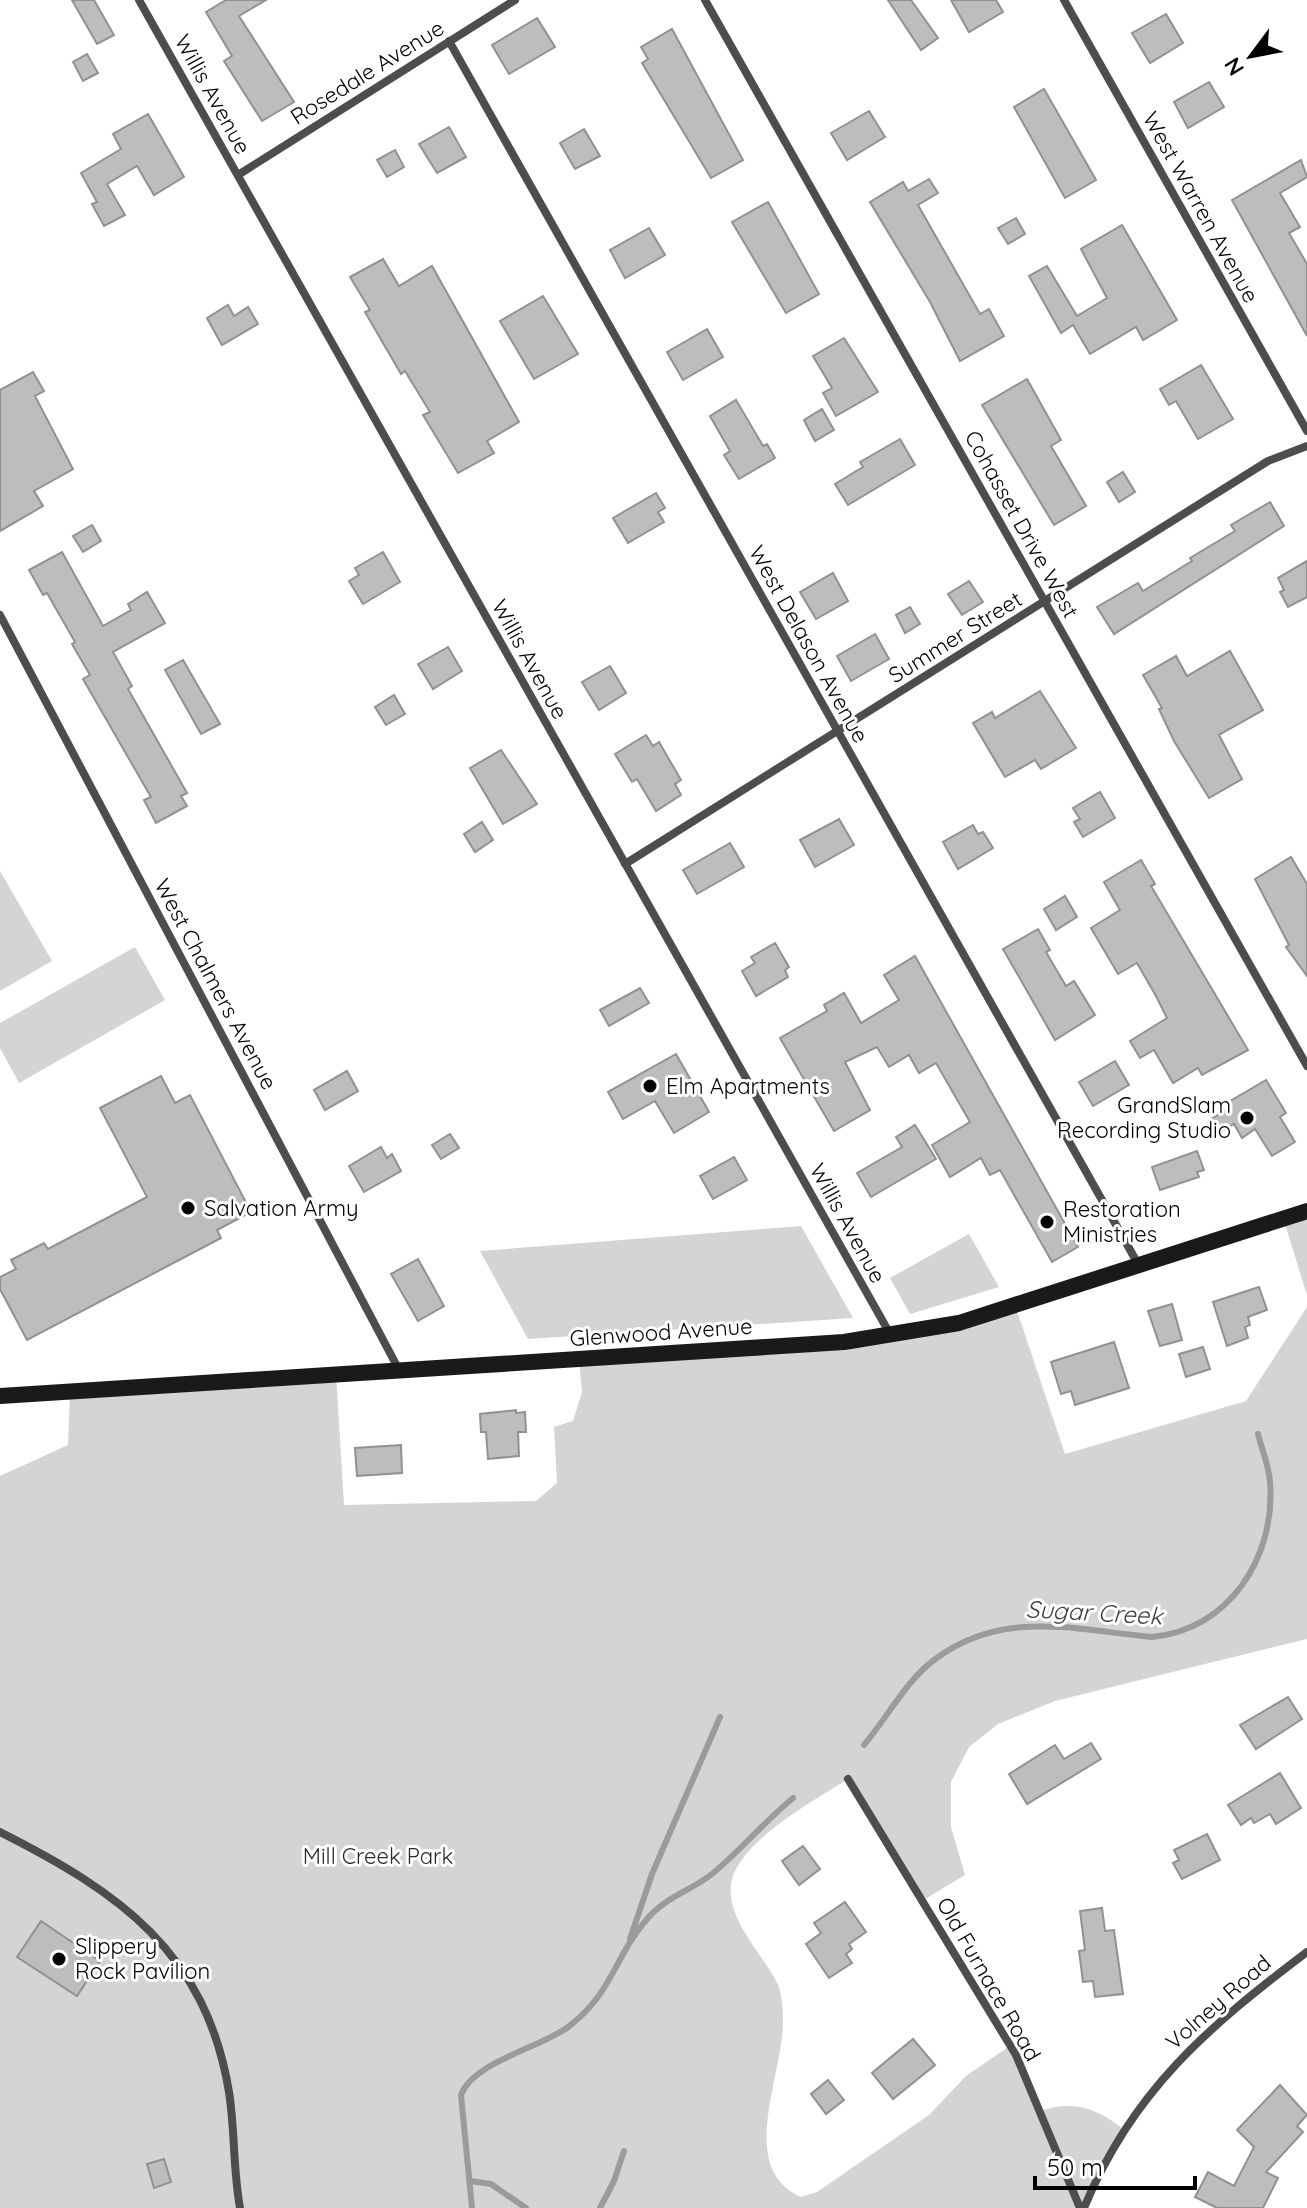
<svg xmlns="http://www.w3.org/2000/svg" width="1307" height="2208" font-family="Quicksand,sans-serif">
<rect width="100%" height="100%" fill="#fff"/>
<!-- green -->
<g fill="#d4d4d4">
<polygon points="0,871 52,961 0,991"/>
<polygon points="135,947 165,1000 19,1083 0,1048 0,1023"/>
<polygon points="1307,1211 1307,1295 1283,1218"/>
<polygon points="801,1226 853,1318 528,1339 480,1251"/>
<polygon points="969,1234 999,1287 910,1314 890,1278"/>
<path d="M 1015,1305 L 1065,1454 L 1246,1401 L 1307,1307 L 1307,1639 L 1055,1701 L 998,1724 L 969,1747 L 951,1782 L 951,1827 L 965,1875 L 922,1901 L 848,1779 C 815,1800 747,1837 733,1876 C 720,1914 763,1953 778,1985 C 782,1994 783,2010 783,2021 C 783,2078 736,2168 801,2197 L 817,2192 L 929,2115 L 966,2076 L 1011,2045 L 1040,2111 C 1073,2100 1097,2108 1123,2129 L 1084,2208 L 0,2208 L 0,1476 L 68,1445 L 70,1391 L 336,1374 L 344,1505 L 536,1501 L 557,1483 L 554,1427 L 573,1421 L 582,1392 L 579,1359 L 890,1335 Z"/>
</g>
<g fill="none" stroke-linecap="round" stroke-linejoin="round">
<!-- stream -->
<g stroke="#9b9b9b" stroke-width="6">
<path d="M 864,1745 C 887,1718 905,1682 934,1660 C 1002,1608 1074,1630 1152,1637 C 1229,1630 1276,1557 1270,1482 C 1269,1466 1262,1450 1258,1434"/>
<polyline points="630,1939 652,1874 720,1717"/>
<polyline points="470,2181 491,2184 526,2208"/>
<path d="M 472,2208 L 461,2095 C 473,2062 540,2048 568,2027 C 613,1993 614,1957 647,1919 C 664,1898 692,1890 712,1874 C 741,1850 764,1822 793,1798"/>
<polyline points="600,2208 614,2181 624,2151"/>
</g>
</g>
<!-- building -->
<g fill="#bdbdbd" stroke="#919191" stroke-width="2">
<polygon points="72,0 94,0 114,35 97,44"/>
<polygon points="226,0 266,0 239,16 294,102 262,121 224,61 232,56 206,12"/>
<polygon points="888,0 911,0 938,38 921,50"/>
<polygon points="951,0 996,0 1003,12 969,32"/>
<polygon points="1166,14 1183,43 1150,63 1132,33"/>
<polygon points="537,18 555,47 509,74 492,45"/>
<polygon points="672,29 743,160 711,178 642,63 648,59 641,47"/>
<polygon points="87,54 98,73 83,81 73,62"/>
<polygon points="1209,82 1224,107 1188,128 1174,102"/>
<polygon points="1044,89 1096,180 1065,198 1014,107"/>
<polygon points="869,111 885,137 847,160 831,133"/>
<polygon points="148,114 184,177 154,195 137,166 107,184 125,215 104,226 92,204 97,202 81,173 121,149 113,134"/>
<polygon points="449,127 466,157 437,173 419,144"/>
<polygon points="584,129 600,156 575,169 560,143"/>
<polygon points="395,150 404,167 387,177 377,160"/>
<polygon points="1301,160 1307,177 1280,193 1300,227 1289,233 1307,264 1307,336 1232,200"/>
<polygon points="929,179 938,193 918,205 980,314 989,309 1004,336 960,361 930,302 870,202 903,182 908,191"/>
<polygon points="768,202 819,294 786,313 732,222"/>
<polygon points="1016,218 1025,234 1008,244 998,228"/>
<polygon points="1122,225 1177,320 1143,340 1136,327 1090,354 1073,325 1061,333 1029,276 1047,266 1077,316 1107,298 1081,249"/>
<polygon points="649,228 665,255 625,278 610,250"/>
<polygon points="383,259 399,286 432,266 519,422 487,441 494,453 458,473 423,415 430,412 405,371 401,374 365,312 370,310 350,277"/>
<polygon points="543,296 578,354 534,379 500,321"/>
<polygon points="228,305 234,316 248,307 258,324 222,345 207,318"/>
<polygon points="707,329 723,357 683,380 667,352"/>
<polygon points="844,338 878,392 836,416 823,393 832,388 813,356"/>
<polygon points="1201,365 1233,419 1198,439 1176,401 1169,405 1160,389"/>
<polygon points="33,372 44,391 35,396 73,469 34,491 43,506 0,531 0,390"/>
<polygon points="1027,379 1061,440 1051,446 1086,506 1054,525 982,405"/>
<polygon points="736,400 763,446 767,444 775,458 739,479 724,455 730,451 710,416"/>
<polygon points="822,409 834,430 815,441 804,420"/>
<polygon points="900,439 915,465 848,505 835,484 863,467 860,462"/>
<polygon points="1123,472 1135,492 1119,502 1107,482"/>
<polygon points="656,493 665,508 658,512 664,522 628,543 613,518"/>
<polygon points="1270,502 1284,526 1114,634 1097,607 1138,583 1143,591 1192,561 1190,558 1235,531 1231,525"/>
<polygon points="92,525 101,541 83,552 73,536"/>
<polygon points="62,552 103,626 131,610 128,604 147,592 165,623 113,652 132,686 128,689 187,793 181,796 187,806 156,823 144,800 151,797 83,679 90,675 72,644 75,642 47,593 43,595 29,570"/>
<polygon points="383,552 400,582 363,604 349,581 359,575 355,568"/>
<polygon points="1307,561 1307,597 1288,607 1280,592 1284,590 1278,578"/>
<polygon points="833,573 848,601 816,619 800,592"/>
<polygon points="969,581 983,602 962,615 948,594"/>
<polygon points="910,607 920,624 905,633 896,615"/>
<polygon points="875,634 889,659 851,681 837,656"/>
<polygon points="448,647 462,671 433,689 418,664"/>
<polygon points="1230,651 1263,710 1219,735 1242,779 1209,798 1174,741 1159,709 1162,708 1143,675 1176,656 1187,676"/>
<polygon points="183,660 220,724 201,734 165,670"/>
<polygon points="610,666 626,693 599,710 582,682"/>
<polygon points="1040,691 1076,748 1041,769 1035,760 1005,777 973,723 992,712 995,718"/>
<polygon points="394,695 405,714 386,725 375,707"/>
<polygon points="646,735 653,746 659,742 681,780 675,784 681,795 656,811 637,779 632,782 615,754"/>
<polygon points="501,750 537,804 503,824 470,768"/>
<polygon points="1100,792 1115,818 1083,837 1074,822 1080,819 1073,808"/>
<polygon points="839,819 854,845 815,867 800,840"/>
<polygon points="482,822 493,840 475,852 464,834"/>
<polygon points="973,825 978,834 983,832 993,848 958,869 943,842"/>
<polygon points="730,843 744,867 697,894 683,870"/>
<polygon points="1291,857 1307,884 1307,976 1286,947 1289,945 1255,879"/>
<polygon points="1141,860 1155,884 1151,886 1248,1050 1202,1075 1198,1068 1173,1083 1154,1050 1140,1058 1130,1041 1167,1018 1156,996 1137,963 1118,974 1091,928 1120,910 1104,882"/>
<polygon points="1065,896 1077,917 1056,930 1044,909"/>
<polygon points="1038,929 1050,950 1046,952 1066,986 1074,981 1095,1015 1055,1040 1003,949"/>
<polygon points="775,943 789,967 785,970 788,977 756,996 742,971 755,963 751,957"/>
<polygon points="915,956 1078,1247 1052,1262 1000,1170 990,1175 981,1158 950,1177 932,1145 970,1122 936,1063 919,1073 909,1055 889,1067 877,1047 845,1062 870,1110 834,1131 780,1038 827,1011 824,1005 844,993 861,1023 899,1000 884,975"/>
<polygon points="640,988 649,1003 609,1026 600,1010"/>
<polygon points="676,1054 709,1112 674,1133 655,1101 623,1119 608,1092"/>
<polygon points="1115,1061 1129,1085 1093,1106 1079,1082"/>
<polygon points="347,1071 358,1091 325,1110 314,1090"/>
<polygon points="161,1076 175,1103 190,1095 251,1212 217,1230 221,1238 27,1340 0,1289 0,1277 16,1269 11,1260 44,1243 48,1249 147,1197 100,1108"/>
<polygon points="1266,1080 1286,1113 1280,1117 1295,1142 1272,1156 1255,1129 1242,1138 1234,1124 1219,1133 1211,1119 1228,1109 1225,1104"/>
<polygon points="915,1125 936,1159 871,1197 857,1173 902,1147 896,1137"/>
<polygon points="450,1134 459,1148 441,1159 432,1145"/>
<polygon points="381,1147 387,1158 392,1154 401,1171 364,1192 349,1166"/>
<polygon points="1197,1151 1204,1170 1197,1172 1199,1177 1160,1190 1152,1167"/>
<polygon points="734,1157 747,1180 713,1199 700,1176"/>
<polygon points="418,1259 444,1306 418,1321 391,1274"/>
<polygon points="1259,1287 1267,1310 1248,1317 1250,1325 1245,1327 1248,1338 1227,1346 1213,1302"/>
<polygon points="1172,1304 1182,1340 1160,1346 1148,1311"/>
<polygon points="1114,1342 1129,1388 1075,1405 1071,1391 1061,1394 1051,1362"/>
<polygon points="1203,1347 1210,1369 1186,1377 1179,1354"/>
<polygon points="516,1410 516,1413 525,1412 526,1432 518,1432 519,1456 488,1459 486,1432 481,1432 480,1414"/>
<polygon points="401,1445 402,1473 357,1476 355,1448"/>
<polygon points="1288,1697 1302,1719 1256,1749 1240,1725"/>
<polygon points="1091,1743 1101,1759 1027,1804 1009,1774 1055,1745 1064,1759"/>
<polygon points="1280,1773 1301,1808 1276,1824 1270,1814 1254,1823 1251,1818 1241,1825 1228,1805"/>
<polygon points="1207,1834 1220,1860 1182,1879 1173,1863 1179,1860 1174,1850"/>
<polygon points="803,1846 820,1869 799,1885 782,1861"/>
<polygon points="845,1902 866,1932 849,1944 852,1949 846,1954 852,1963 829,1978 806,1944 821,1933 814,1923"/>
<polygon points="1102,1908 1105,1931 1114,1930 1123,1994 1095,1997 1093,1981 1083,1982 1079,1951 1085,1950 1080,1911"/>
<polygon points="41,1921 100,1961 77,1996 17,1957"/>
<polygon points="913,2039 935,2065 893,2099 872,2073"/>
<polygon points="828,2080 844,2100 826,2114 811,2094"/>
<polygon points="1280,2085 1307,2115 1297,2126 1303,2132 1266,2172 1278,2178 1263,2208 1217,2208 1195,2197 1208,2172 1234,2186 1254,2147 1237,2130"/>
<polygon points="164,2159 171,2182 154,2188 147,2164"/>
</g>
<g fill="none" stroke-linecap="round" stroke-linejoin="round">
<!-- minor -->
<g stroke="#4d4d4d" stroke-width="8">
<polyline points="139,0 890,1334"/>
<polyline points="705,0 1307,1066"/>
<polyline points="1064,0 1307,431"/>
<polyline points="449,41 1138,1264"/>
<polyline points="238,175 515,0"/>
<polyline points="0,615 399,1370"/>
<polyline points="625,864 1268,461 1307,446"/>
<polyline points="848,1779 1016,2055 1080,2208"/>
<path d="M 0,1832 C 119,1892 206,1952 229,2092 C 235,2130 233,2170 240,2208"/>
<path d="M 1084,2208 C 1132,2091 1209,2026 1307,1952"/>
</g>
<!-- secondary -->
<polyline stroke="#1a1a1a" stroke-width="16" points="0,1396 844,1342 959,1323 1307,1211"/>
</g>
<!-- markers -->
<g fill="#000" stroke="#fff" stroke-width="3">
<circle cx="650" cy="1086" r="8"/>
<circle cx="1247" cy="1118" r="8"/>
<circle cx="188" cy="1208" r="8"/>
<circle cx="1047" cy="1222" r="8"/>
<circle cx="59" cy="1959" r="8"/>
</g>
<g text-anchor="middle" stroke-width="6" stroke-linejoin="round" paint-order="stroke">
<!-- street labels -->
<g font-size="22" fill="#000" stroke="#fff">
<text transform="translate(367 72) rotate(-32)" y="8">Rosedale Avenue</text>
<text transform="translate(213 94) rotate(61)" y="8">Willis Avenue</text>
<text transform="translate(1201 207) rotate(61)" y="8">West Warren Avenue</text>
<text transform="translate(1022 524) rotate(61)" y="8">Cohasset Drive West</text>
<text transform="translate(955 637) rotate(-32)" y="8">Summer Street</text>
<text transform="translate(809 644) rotate(61)" y="8">West Delason Avenue</text>
<text transform="translate(530 659) rotate(61)" y="8">Willis Avenue</text>
<text transform="translate(216 984) rotate(62)" y="8">West Chalmers Avenue</text>
<text transform="translate(848 1223) rotate(61)" y="8">Willis Avenue</text>
<text transform="translate(661 1332) rotate(-4)" y="8">Glenwood Avenue</text>
<text transform="translate(989 1979) rotate(60)" y="8">Old Furnace Road</text>
<text transform="translate(1218 2002) rotate(-41)" y="8">Volney Road</text>
</g>
<!-- poi labels -->
<g font-size="22" fill="#000" stroke="#fff" text-anchor="start">
<text x="666" y="1094">Elm Apartments</text>
<text x="1231" y="1113" text-anchor="end">GrandSlam<tspan x="1231" dy="25">Recording Studio</tspan></text>
<text x="204" y="1216">Salvation Army</text>
<text x="1063" y="1217">Restoration<tspan x="1063" dy="25">Ministries</tspan></text>
<text x="75" y="1954">Slippery<tspan x="75" dy="25">Rock Pavilion</tspan></text>
</g>
<!-- park labels -->
<g font-size="22" fill="#2b2b2b" stroke="#fff">
<text x="378" y="1864">Mill Creek Park</text>
</g>
<!-- water labels -->
<g font-size="24" font-style="italic" fill="#3c3c3c" stroke="#fff">
<text transform="translate(1094 1613) rotate(3)" y="8">Sugar Creek</text>
</g>
</g>
<!-- north arrow -->
<g transform="translate(1251 56) rotate(238)" stroke="#ffffff" stroke-width="6" paint-order="stroke">
<path d="M0-6L14 30L0 20L-14 30Z" fill="#000000"/>
<text y="-12" font-size="22" font-weight="bold" text-anchor="middle" fill="#000000">N</text>
</g>
<!-- scale -->
<path d="M1035 2176v12h160v-12" fill="none" stroke="#000000" stroke-width="4"/>
<text x="1047" y="2176" font-size="24" fill="#000000" stroke="#ffffff" stroke-width="6" paint-order="stroke">50 m</text>
</svg>
